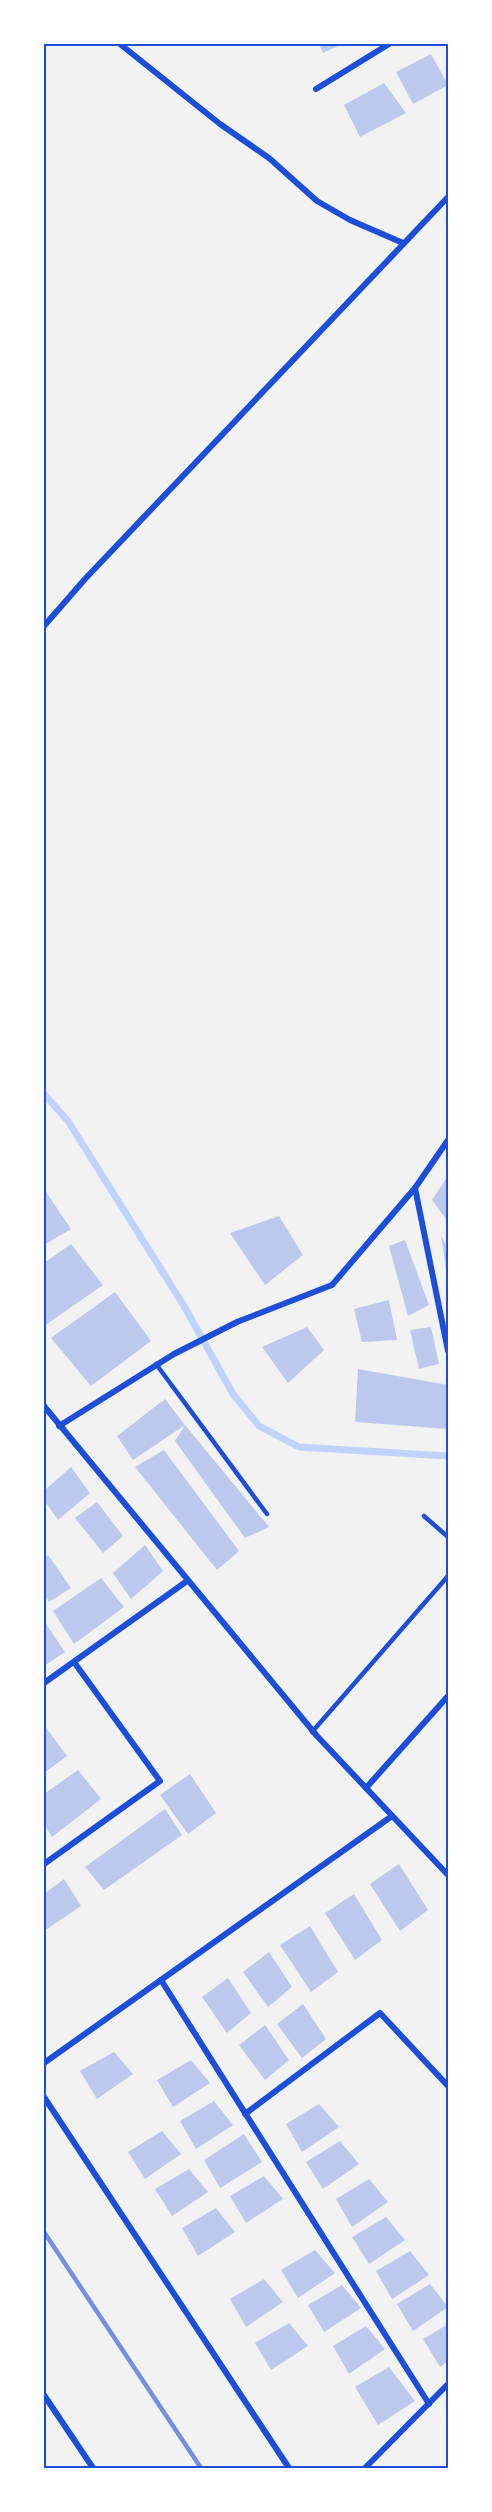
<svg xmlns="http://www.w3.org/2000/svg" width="492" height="2512" font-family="Quicksand,sans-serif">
<rect width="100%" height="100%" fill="#f2f2f2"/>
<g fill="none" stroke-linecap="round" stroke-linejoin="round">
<!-- stream -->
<polyline stroke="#bfd3fe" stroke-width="7" points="44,1094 68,1121 184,1306 233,1394 259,1426 299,1447 448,1456"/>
</g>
<!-- building -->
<g fill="#bdc9ec">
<polygon points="319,44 342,44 323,53"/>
<polygon points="431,54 448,85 413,104 396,72"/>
<polygon points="384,83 406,113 360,137 344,105"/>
<polygon points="448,1176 448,1222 432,1200"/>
<polygon points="44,1189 71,1229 44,1245"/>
<polygon points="279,1216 303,1255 265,1285 230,1233"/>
<polygon points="441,1235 448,1250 448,1276 447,1276"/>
<polygon points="405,1240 429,1305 408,1316 389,1246"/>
<polygon points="71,1244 103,1285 44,1326 44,1263"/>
<polygon points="115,1292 151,1341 91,1386 51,1338"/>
<polygon points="389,1300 397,1340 362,1342 354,1309"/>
<polygon points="307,1327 324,1350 288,1383 262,1347"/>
<polygon points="431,1327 439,1364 419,1369 410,1330"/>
<polygon points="358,1369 448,1385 448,1429 355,1422"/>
<polygon points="165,1399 185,1425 133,1460 117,1436"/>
<polygon points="185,1425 269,1527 245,1538 175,1441"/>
<polygon points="164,1450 239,1551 217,1570 135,1467"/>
<polygon points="71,1467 90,1493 58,1520 44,1500 44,1491"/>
<polygon points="97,1502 123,1536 103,1553 75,1518"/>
<polygon points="145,1545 163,1571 131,1599 113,1573"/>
<polygon points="48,1555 71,1588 49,1602 44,1594 44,1558"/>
<polygon points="101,1578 124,1607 74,1644 53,1611"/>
<polygon points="44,1621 65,1652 44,1666"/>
<polygon points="44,1725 67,1756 44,1773"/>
<polygon points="78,1770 101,1799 52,1837 44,1824 44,1794"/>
<polygon points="190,1774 216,1813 188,1834 160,1795"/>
<polygon points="165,1809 182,1835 104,1890 85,1867"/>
<polygon points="399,1864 428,1910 400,1931 370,1884"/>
<polygon points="64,1879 81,1906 44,1931 44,1894"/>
<polygon points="354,1894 382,1940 355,1960 325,1913"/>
<polygon points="310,1926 338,1972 311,1992 280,1945"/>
<polygon points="269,1952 292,1987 268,2007 243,1972"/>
<polygon points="228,1978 251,2013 227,2033 202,1997"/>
<polygon points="303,2004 326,2039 302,2058 277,2024"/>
<polygon points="265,2025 289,2060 265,2080 239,2045"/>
<polygon points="114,2052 133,2074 97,2099 80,2071"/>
<polygon points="191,2060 210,2083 173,2107 157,2080"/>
<polygon points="214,2101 233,2125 196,2149 180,2121"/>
<polygon points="319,2104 339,2127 302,2152 286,2124"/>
<polygon points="162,2131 181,2154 145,2179 128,2152"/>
<polygon points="244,2134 262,2162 220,2188 204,2160"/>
<polygon points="340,2141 359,2164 323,2189 306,2162"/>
<polygon points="189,2169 208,2192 172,2216 155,2189"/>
<polygon points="264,2176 283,2199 246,2223 230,2196"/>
<polygon points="369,2179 388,2202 352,2227 336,2199"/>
<polygon points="216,2208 235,2232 198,2256 182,2228"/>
<polygon points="386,2217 405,2240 369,2264 352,2237"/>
<polygon points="315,2250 335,2273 298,2298 281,2270"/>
<polygon points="410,2251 429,2275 392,2299 376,2271"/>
<polygon points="264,2279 283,2302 246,2327 230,2299"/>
<polygon points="430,2284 448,2307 413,2331 397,2304"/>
<polygon points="342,2285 361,2308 324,2332 308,2305"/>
<polygon points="289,2323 308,2346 271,2370 255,2343"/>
<polygon points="448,2324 448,2361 440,2367 423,2339"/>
<polygon points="366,2326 385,2349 349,2374 333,2346"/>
<polygon points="389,2367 415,2401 378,2425 355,2387"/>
</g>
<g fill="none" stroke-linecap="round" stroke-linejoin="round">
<!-- service -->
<g stroke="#1d4ed8" stroke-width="4.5">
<polyline points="156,1364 267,1514"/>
<polyline points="424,1516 448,1537"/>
<polyline points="312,1732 448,1576"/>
</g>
<!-- minor -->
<g stroke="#1d4ed8" stroke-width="6">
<polyline points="120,44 220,124 269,158 317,201 350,220 403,243"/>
<polyline points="316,89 389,44"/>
<polyline points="44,626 85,579 448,197"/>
<polyline points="415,1188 448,1351"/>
<polyline points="44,1406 317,1736 448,1875"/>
<polyline points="59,1426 174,1354 237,1322 332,1285 415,1188 448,1140"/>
<polyline points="44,1683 187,1581"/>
<polyline points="366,1788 448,1696"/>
<polyline points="44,1864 160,1781 74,1662"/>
<polyline points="161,1980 429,2404"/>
<polyline points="44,2063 392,1816"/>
<polyline points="44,2097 289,2468"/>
<polyline points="245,2114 380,2013 448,2086"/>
<polyline points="44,2395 93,2468"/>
<polyline points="365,2468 448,2384"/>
</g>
<!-- rail -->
<polyline stroke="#7290e2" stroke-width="4.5" points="44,2232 201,2468"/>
</g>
<!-- border -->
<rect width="492" height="2512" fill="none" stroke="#ffffff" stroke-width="90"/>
<rect x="45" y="45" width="402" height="2422" fill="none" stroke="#1d4ed8" stroke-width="2"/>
</svg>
